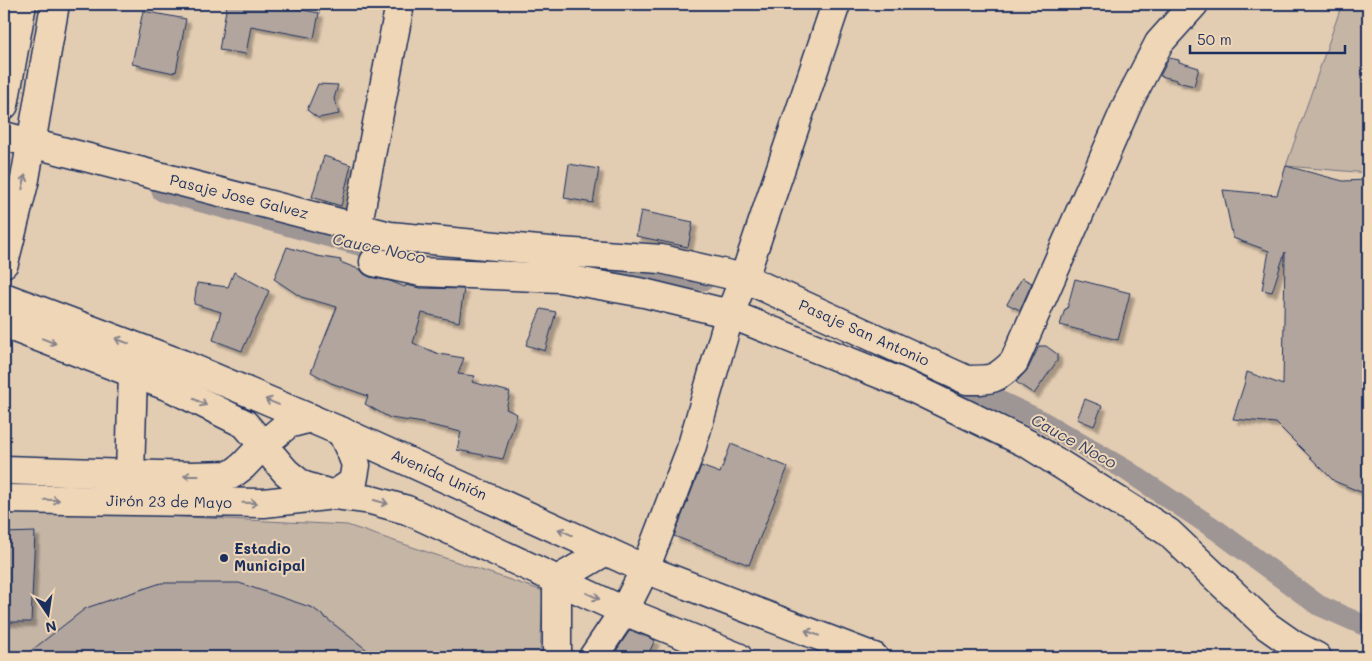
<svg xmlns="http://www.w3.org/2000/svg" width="1372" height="661" font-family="Mali,sans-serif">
<defs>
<filter id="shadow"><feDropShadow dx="4.5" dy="4.5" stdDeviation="1" flood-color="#0004"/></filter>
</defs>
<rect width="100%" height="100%" fill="#e2ccb2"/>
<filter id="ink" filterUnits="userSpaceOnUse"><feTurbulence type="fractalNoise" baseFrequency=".02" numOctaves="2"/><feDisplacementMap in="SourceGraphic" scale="10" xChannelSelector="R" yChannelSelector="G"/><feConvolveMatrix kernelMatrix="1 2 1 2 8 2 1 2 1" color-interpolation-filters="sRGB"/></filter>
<g filter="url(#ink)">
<!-- green -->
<g fill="#c5b5a5" stroke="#707282">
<polygon points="1342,4 1368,4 1368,173 1286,166"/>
<polygon points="4,508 347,525 543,591 540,657 4,657"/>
</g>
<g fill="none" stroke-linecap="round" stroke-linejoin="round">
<!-- canal -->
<g stroke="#9e9695" stroke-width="21">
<polyline points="162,191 388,253 401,255"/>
<polyline points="551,266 604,269 704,280"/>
<polyline points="958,382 1040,420 1126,470 1218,531 1318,605 1368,627"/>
</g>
</g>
<!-- building -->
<g fill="#b1a59d" stroke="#1b2f5e" filter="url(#shadow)">
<polygon points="227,4 270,4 319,13 314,38 251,26 246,54 219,50"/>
<polygon points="143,11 186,19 176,72 174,71 174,73 132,64"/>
<polygon points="1169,58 1179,60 1179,62 1199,68 1194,86 1177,82 1177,80 1160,76"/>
<polygon points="318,84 338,85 334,99 339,114 318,118 307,110"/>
<polygon points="324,156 351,165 341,206 312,197"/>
<polygon points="569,164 599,169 593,203 564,198"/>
<polygon points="1286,166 1343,181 1368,180 1368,495 1334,481 1276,423 1233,419 1244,385 1247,372 1283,385 1285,252 1272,292 1262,290 1269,251 1233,238 1223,190 1277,195"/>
<polygon points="641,211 693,222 688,247 636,236"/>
<polygon points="287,247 317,256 341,260 340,262 361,270 364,274 370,277 390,281 405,287 406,285 420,288 464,289 459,322 422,313 413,343 439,354 464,358 458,374 475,376 472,382 510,392 506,409 517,414 503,459 457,450 461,432 417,422 390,418 365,404 368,396 331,383 311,372 337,307 301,297 274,279"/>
<polygon points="234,272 269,291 242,351 213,340 221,312 194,304 197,283 228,287"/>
<polygon points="1022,278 1032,283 1020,310 1007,304"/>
<polygon points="1075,279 1130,293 1118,340 1060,325 1065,309 1067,309"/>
<polygon points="541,309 556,312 545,351 526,345"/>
<polygon points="1039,346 1046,346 1057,354 1057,361 1034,394 1016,382 1028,369"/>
<polygon points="1085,399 1102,406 1094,426 1077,419"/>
<polygon points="731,444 788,467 749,565 674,536 701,466 720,473"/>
<polygon points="35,532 31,622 4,622 4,533"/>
<polygon points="161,583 239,583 313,608 376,657 232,657 194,652 166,657 23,657 86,608"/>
<polygon points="630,630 655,640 647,657 614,657 618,648"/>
</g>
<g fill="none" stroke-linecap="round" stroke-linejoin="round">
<defs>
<g id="minor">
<polyline points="4,105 22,4"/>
<path d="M 4,136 L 390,236 L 560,252 L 661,259 L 744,278 L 967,380 C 992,380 996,380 1014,362 L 1128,103 L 1159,43 L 1194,4"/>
<polyline points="357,228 400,4"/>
<polyline points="374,262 421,272 560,278 644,293 730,314 900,382 1028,444 1168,532 1267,626 1294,645 1317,657"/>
<polyline points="4,263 25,179 55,4"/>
<polyline points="4,470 191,476 231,475 243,466 263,445 288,424 311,418"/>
<polyline points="130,474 133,373"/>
<polyline points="4,499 264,503 334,495 353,482 356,465 351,452 341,431"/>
<polyline points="557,657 557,580 606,551"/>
<polyline points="593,657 624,611 645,569 691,449 730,314 744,278 836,4"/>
</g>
<g id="major">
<polyline points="4,297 182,364 354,437 645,569 874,657"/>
<polyline points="4,324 172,388 245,424 286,472 302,485 334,495 371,500 407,510 624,611 738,657"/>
</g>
</defs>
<!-- minor casing -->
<use href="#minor" stroke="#1b2f5e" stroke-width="31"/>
<!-- major casing -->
<use href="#major" stroke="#1b2f5e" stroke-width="31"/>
<!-- minor -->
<use href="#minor" stroke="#efd6b7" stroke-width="28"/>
<!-- major -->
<use href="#major" stroke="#efd6b7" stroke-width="28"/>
</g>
<!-- one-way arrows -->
<defs><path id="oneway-shaft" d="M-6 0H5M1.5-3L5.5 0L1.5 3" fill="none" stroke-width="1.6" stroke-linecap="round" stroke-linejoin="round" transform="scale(1.25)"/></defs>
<g stroke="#85828a">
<use href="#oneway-shaft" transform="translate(24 182) rotate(-77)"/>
<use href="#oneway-shaft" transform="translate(49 341) rotate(21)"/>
<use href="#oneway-shaft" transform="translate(122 341) rotate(-159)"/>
<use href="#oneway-shaft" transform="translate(200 402) rotate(26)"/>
<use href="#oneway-shaft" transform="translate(272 402) rotate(-157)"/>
<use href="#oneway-shaft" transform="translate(191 476) rotate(180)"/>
<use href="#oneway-shaft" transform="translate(52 500) rotate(1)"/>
<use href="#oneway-shaft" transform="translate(381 502) rotate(15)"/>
<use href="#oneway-shaft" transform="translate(250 503) rotate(1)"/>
<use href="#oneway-shaft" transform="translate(565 532) rotate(-156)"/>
<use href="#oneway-shaft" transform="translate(593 596) rotate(25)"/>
<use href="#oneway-shaft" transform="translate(812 633) rotate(-159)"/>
</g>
</g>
<!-- markers -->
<circle fill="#1b2f5e" stroke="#efd6b7" stroke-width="2" cx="224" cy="558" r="5"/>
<g text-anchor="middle" stroke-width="4" stroke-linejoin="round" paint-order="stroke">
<!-- street labels -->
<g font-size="15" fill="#1b2f5e" stroke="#efd6b7">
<text transform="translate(239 197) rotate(14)" y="5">Pasaje Jose Galvez</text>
<text transform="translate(864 333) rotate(24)" y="5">Pasaje San Antonio</text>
<text transform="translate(439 475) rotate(24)" y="5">Avenida Unión</text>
<text transform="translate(169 502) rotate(1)" y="5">Jirón 23 de Mayo</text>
</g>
<!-- poi labels -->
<g font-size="15" font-weight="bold" fill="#1b2f5e" stroke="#efd6b7" text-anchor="start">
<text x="234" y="554">Estadio<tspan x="234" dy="17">Municipal</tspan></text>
</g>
<!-- water labels -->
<g font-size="16" font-style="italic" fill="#354469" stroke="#efd6b7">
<text transform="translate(379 248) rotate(12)" y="6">Cauce Noco</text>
<text transform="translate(1074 441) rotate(29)" y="6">Cauce Noco</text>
</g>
</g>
<!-- margin -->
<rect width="1372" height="661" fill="none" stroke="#efd6b7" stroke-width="20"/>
<rect x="10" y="10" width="1352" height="641" fill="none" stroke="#1b2f5e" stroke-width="2" filter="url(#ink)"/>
<!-- north arrow -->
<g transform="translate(48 614) rotate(167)" stroke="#efd6b7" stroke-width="4" paint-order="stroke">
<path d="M0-4L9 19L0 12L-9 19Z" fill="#1b2f5e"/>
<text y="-8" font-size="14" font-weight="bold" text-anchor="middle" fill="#1b2f5e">N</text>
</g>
<!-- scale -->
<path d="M1190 45v8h155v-8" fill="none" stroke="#1b2f5e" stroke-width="2.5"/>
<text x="1197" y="45" font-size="15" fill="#1b2f5e" stroke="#efd6b7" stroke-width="4" paint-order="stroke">50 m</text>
</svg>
